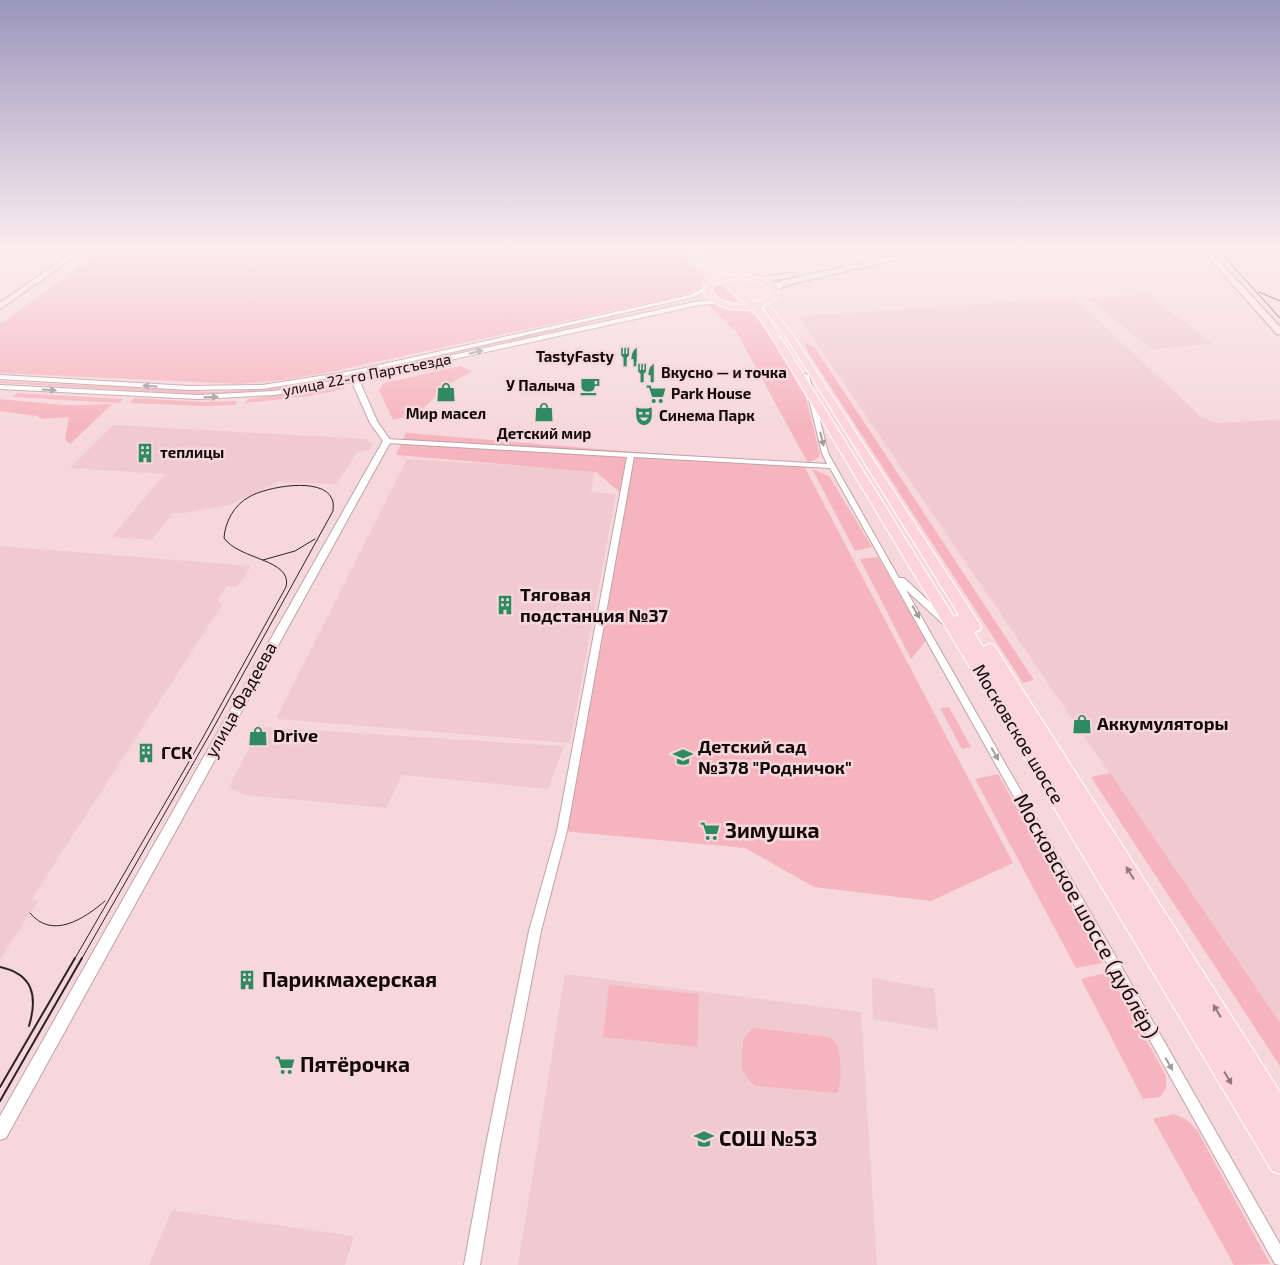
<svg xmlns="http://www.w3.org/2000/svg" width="1280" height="1265" font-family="'Exo 2',sans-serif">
<rect width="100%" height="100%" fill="#f6d8dc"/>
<!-- built -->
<g fill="#f0cacf">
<polygon points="1147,294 1214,344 1152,349 1089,299"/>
<polygon points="1074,298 1199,415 1214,423 1280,420 1280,1024 798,316"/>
<polygon points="113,425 367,439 372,445 369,450 356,453 337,484 278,482 229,505 184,513 173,513 152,540 111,537 165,474 70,468"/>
<polygon points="407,459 595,470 591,492 616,494 570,743 276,719"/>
<polygon points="0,546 251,566 237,587 227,586 217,601 223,603 31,900 38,901 0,959"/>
<polygon points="260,727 564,746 548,789 402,775 386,808 244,795 229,787"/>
<polygon points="565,974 861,1012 877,1265 518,1265"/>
<polygon points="872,978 934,989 938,1030 873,1019"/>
<polygon points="172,1210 354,1236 345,1265 149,1265"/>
</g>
<!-- green -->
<g fill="#f6b5be">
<path d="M 103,250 L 674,250 L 704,275 C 703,289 695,291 684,295 L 330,372 L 283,380 L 239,384 L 0,373 L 0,324 Z"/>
<polygon points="719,282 739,303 721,299 714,294 713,287"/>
<polygon points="702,298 704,298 443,356 443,354"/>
<polygon points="707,304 728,306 751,313 756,317 780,351 806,398 820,454 818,458 808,463 737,333"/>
<polygon points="805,342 815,348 1034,680 1023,683 808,352"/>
<polygon points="460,366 472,371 446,386 419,413 393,420 379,390 384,383"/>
<polygon points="0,381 216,392 273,388 325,382 274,391 213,395 0,383"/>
<polygon points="327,388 347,388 310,396 245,403 248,399"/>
<polygon points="17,393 123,399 119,403 13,397"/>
<polygon points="134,398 205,402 237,401 235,405 203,406 129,403"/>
<path d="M 0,399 C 20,401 44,403 65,405 C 80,406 97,404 112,404 L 70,444 L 65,439 L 69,417 L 42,419 L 37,416 L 0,411 Z"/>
<polygon points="406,433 804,466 1013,863 931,901 814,887 745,848 562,831 623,495 596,472 396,455"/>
<polygon points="812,469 829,476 872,547 855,551"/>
<polygon points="878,557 926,641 911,659 860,559"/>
<polygon points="949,707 971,747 962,749 940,708"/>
<polygon points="1110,773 1280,1023 1280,1066 1091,777"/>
<polygon points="998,774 1103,963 1076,968 975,779"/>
<polygon points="1109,972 1166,1076 1166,1088 1160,1097 1143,1099 1081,979"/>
<polygon points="609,985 699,994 697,1047 603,1037"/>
<path d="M 756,1028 L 828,1037 C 832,1039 835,1041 837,1045 C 841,1053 842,1086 837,1093 L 756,1086 L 750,1082 L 742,1069 L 743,1040 L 751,1030 Z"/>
<polygon points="1174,1114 1187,1120 1197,1130 1270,1264 1234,1265 1153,1119"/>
</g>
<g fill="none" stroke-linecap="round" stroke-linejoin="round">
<defs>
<g id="minor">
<polygon points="739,250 745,250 760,263 756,264"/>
<polygon points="804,374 809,375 828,453 899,578 904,578 949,620 950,622 949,624 943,624 906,590 1280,1244 1280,1265 1275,1264 830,468 634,457 567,831 541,931 499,1150 480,1265 464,1265 485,1150 529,931 557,831 627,457 387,443 384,441 387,439 827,464 822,453 803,375"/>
</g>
<polygon id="tertiary" points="707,286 710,288 709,289 694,297 356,374 357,376 699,301 715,300 729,305 726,307 715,304 699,305 359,380 378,423 391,441 6,1138 0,1140 0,1116 383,441 370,423 352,382 274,395 198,399 0,389 0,385 198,395 274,391 351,378 350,375 262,389 190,390 0,379 0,375 190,386 262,385 352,371 690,295"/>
<g id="secondary">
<polygon points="76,250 84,250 0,309 0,303"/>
<polygon points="922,250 936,250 790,284 782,287 775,293 771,291 776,283 785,280"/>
<polygon points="1036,250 1201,250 1081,254"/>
<polygon points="1202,250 1209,250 1280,327 1280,334 1277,334"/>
<polygon points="1219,250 1280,252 1280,256 1222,252"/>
<polygon points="790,273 793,273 793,277 767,281 745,277 749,275 767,277"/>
</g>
<g id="primary">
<path d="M 687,250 L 695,250 L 724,275 C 743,274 765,273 779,289 L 777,298 L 760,307 L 770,320 L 954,617 L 959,615 L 810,375 L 785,336 L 763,308 L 764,306 L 770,306 L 793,335 L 979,623 L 981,627 L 979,631 L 974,632 L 983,647 L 989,644 L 994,645 L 1280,1092 L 1280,1174 L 1272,1171 L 762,321 L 752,309 C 733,312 715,308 703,292 L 705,285 L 717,278 ZM 742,278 L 761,283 L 771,290 L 770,295 L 756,303 L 729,280 ZM 721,282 L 747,305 C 733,305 721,303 711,292 L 713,286 Z"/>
<polygon points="1276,250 1280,250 1280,253"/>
</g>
</defs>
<!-- minor casing -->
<use href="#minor" stroke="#bfa3a6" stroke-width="2"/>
<!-- tertiary casing -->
<use href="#tertiary" stroke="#bfa3a6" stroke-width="2"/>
<!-- secondary casing -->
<use href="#secondary" stroke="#bfa3a6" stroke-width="3"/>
<!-- primary casing -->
<use href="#primary" stroke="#fff" stroke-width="2"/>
<!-- minor -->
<use href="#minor" fill="#fff" fill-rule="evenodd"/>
<!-- tertiary -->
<use href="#tertiary" fill="#fff" fill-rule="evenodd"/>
<!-- secondary -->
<use href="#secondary" fill="#feeaec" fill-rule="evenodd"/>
<!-- primary -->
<use href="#primary" fill="#fdd4da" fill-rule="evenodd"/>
<!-- tram-far1 -->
<g stroke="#2e2224" stroke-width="1">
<polyline points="1218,250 1280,318"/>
<polyline points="1259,292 1280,301"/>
<polyline points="263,560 295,551 315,539"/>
<path d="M 30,913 C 52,940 84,919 105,901"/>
<path d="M 74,960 L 201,741 L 286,587 C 293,559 239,560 224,538 C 225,522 234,505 249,497 C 265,487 323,476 332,499 C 334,502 333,508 333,511 L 210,734 L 81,960"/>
</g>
<!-- tram -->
<g stroke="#2e2224" stroke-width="2">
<path d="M 0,967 C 33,974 38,996 29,1026"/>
<polyline points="0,1087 75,958"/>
<polyline points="0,1101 82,958"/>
</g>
</g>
<!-- one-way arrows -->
<defs><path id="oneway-solid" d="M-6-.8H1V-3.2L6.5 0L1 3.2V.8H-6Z" transform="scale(1.25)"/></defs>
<g fill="#a19d9d">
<use href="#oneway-solid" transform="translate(476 352) rotate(-13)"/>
<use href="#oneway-solid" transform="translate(150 386) rotate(-177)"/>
<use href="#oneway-solid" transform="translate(49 390) rotate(3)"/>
<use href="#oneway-solid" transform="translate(211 397) rotate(-1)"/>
<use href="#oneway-solid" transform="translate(822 439) rotate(76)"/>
<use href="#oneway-solid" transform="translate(916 612) rotate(60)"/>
<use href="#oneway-solid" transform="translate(995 754) rotate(60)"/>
<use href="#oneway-solid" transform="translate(1169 1064) rotate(61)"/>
</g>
<g fill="#94797d">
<use href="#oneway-solid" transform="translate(1130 873) rotate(-122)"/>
<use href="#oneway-solid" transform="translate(1217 1011) rotate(-122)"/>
<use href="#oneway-solid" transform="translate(1228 1078) rotate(59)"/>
</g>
<!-- sky -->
<linearGradient id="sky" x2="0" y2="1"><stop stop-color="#9b96bc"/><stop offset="0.58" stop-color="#fbedef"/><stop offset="1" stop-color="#fbedef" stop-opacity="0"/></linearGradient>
<rect width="1280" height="428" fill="url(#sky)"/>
<!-- icons -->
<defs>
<symbol id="restaurant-bare" viewBox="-9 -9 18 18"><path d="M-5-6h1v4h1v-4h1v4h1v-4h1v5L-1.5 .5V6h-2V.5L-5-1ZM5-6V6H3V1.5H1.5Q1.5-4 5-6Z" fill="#2f8a60" stroke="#f6d8dc" stroke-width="2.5" paint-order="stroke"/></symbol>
<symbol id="cafe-bare" viewBox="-9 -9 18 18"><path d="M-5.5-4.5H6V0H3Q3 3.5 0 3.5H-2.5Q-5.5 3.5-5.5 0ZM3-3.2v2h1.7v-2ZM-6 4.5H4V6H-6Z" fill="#2f8a60" stroke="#f6d8dc" stroke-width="2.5" paint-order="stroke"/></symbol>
<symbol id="shop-bare" viewBox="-9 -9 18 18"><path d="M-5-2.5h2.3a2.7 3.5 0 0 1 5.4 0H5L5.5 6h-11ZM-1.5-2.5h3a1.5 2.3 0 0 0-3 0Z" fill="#2f8a60" stroke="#f6d8dc" stroke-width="2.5" paint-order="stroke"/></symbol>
<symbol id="supermarket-bare" viewBox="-9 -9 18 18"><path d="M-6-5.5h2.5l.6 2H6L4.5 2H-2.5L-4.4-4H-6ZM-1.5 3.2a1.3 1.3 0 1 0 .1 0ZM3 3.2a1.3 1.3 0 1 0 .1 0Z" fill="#2f8a60" stroke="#f6d8dc" stroke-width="2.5" paint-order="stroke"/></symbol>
<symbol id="theatre-bare" viewBox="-9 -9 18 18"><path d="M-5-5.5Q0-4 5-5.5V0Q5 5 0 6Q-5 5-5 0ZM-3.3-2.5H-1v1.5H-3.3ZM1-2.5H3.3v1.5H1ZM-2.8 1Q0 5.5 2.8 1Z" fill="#2f8a60" stroke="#f6d8dc" stroke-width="2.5" paint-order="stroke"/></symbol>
<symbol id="building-bare" viewBox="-9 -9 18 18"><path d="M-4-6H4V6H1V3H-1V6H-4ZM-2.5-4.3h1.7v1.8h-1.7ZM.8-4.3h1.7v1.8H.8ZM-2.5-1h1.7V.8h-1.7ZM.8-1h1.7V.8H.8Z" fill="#2f8a60" stroke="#f6d8dc" stroke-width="2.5" paint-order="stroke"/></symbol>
<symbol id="school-bare" viewBox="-9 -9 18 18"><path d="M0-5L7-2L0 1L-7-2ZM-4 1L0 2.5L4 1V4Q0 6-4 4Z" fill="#2f8a60" stroke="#f6d8dc" stroke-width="2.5" paint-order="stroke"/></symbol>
</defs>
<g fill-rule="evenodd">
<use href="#restaurant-bare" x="615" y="343" width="28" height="28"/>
<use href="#restaurant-bare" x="632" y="359" width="28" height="28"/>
<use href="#cafe-bare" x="576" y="372" width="28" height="28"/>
<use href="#shop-bare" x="432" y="378" width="28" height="28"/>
<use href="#supermarket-bare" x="642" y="380" width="28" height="28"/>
<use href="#shop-bare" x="530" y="398" width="28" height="28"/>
<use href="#theatre-bare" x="630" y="402" width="28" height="28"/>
<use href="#building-bare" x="131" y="439" width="28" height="28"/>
<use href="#building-bare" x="491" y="591" width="28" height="28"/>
<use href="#shop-bare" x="1068" y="710" width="28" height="28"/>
<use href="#shop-bare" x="244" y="722" width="28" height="28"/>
<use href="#building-bare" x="132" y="739" width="28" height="28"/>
<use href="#school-bare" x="669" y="743" width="28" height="28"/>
<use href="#supermarket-bare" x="696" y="817" width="28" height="28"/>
<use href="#building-bare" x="233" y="966" width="28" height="28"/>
<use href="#supermarket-bare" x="271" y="1051" width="28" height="28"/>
<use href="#school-bare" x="690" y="1125" width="28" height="28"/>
</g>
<g text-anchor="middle" stroke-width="5" stroke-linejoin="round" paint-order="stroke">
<!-- far-poi labels -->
<g font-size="15" font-weight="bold" fill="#13090b" stroke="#f6d8dc" text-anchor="start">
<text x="614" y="362" text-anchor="end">TastyFasty</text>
<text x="661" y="378">Вкусно — и точка</text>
<text x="575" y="391" text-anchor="end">У Палыча</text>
<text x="671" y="399">Park House</text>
<text x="446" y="419" text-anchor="middle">Мир масел</text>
<text x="659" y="421">Синема Парк</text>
<text x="544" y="439" text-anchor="middle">Детский мир</text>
<text x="160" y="458">теплицы</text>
</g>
<!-- far-street labels -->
<g font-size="15" fill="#13090b" stroke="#f6d8dc">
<text transform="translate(367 375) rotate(-11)" y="5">улица 22-го Партсъезда</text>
</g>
<!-- poi labels -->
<g font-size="18" font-weight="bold" fill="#13090b" stroke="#f6d8dc" text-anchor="start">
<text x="520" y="601">Тяговая<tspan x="520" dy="21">подстанция №37</tspan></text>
<text x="1097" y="730">Аккумуляторы</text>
<text x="273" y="742">Drive</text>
<text x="698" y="753">Детский сад<tspan x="698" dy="21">№378 "Родничок"</tspan></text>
<text x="161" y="759">ГСК</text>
</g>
<!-- street labels -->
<g font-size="18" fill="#13090b" stroke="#f6d8dc">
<text transform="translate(241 700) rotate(-61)" y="6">улица Фадеева</text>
<text transform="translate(1018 734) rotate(59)" y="6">Московское шоссе</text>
</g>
<!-- near-poi labels -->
<g font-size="21" font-weight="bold" fill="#13090b" stroke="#f6d8dc" text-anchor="start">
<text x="725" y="838">Зимушка</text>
<text x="262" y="987">Парикмахерская</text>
<text x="300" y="1072">Пятёрочка</text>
<text x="719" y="1146">СОШ №53</text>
</g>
<!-- near-street labels -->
<g font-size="21" fill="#13090b" stroke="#f6d8dc">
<text transform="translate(1086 916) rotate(61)" y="7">Московское шоссе (дублёр)</text>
</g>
</g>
</svg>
